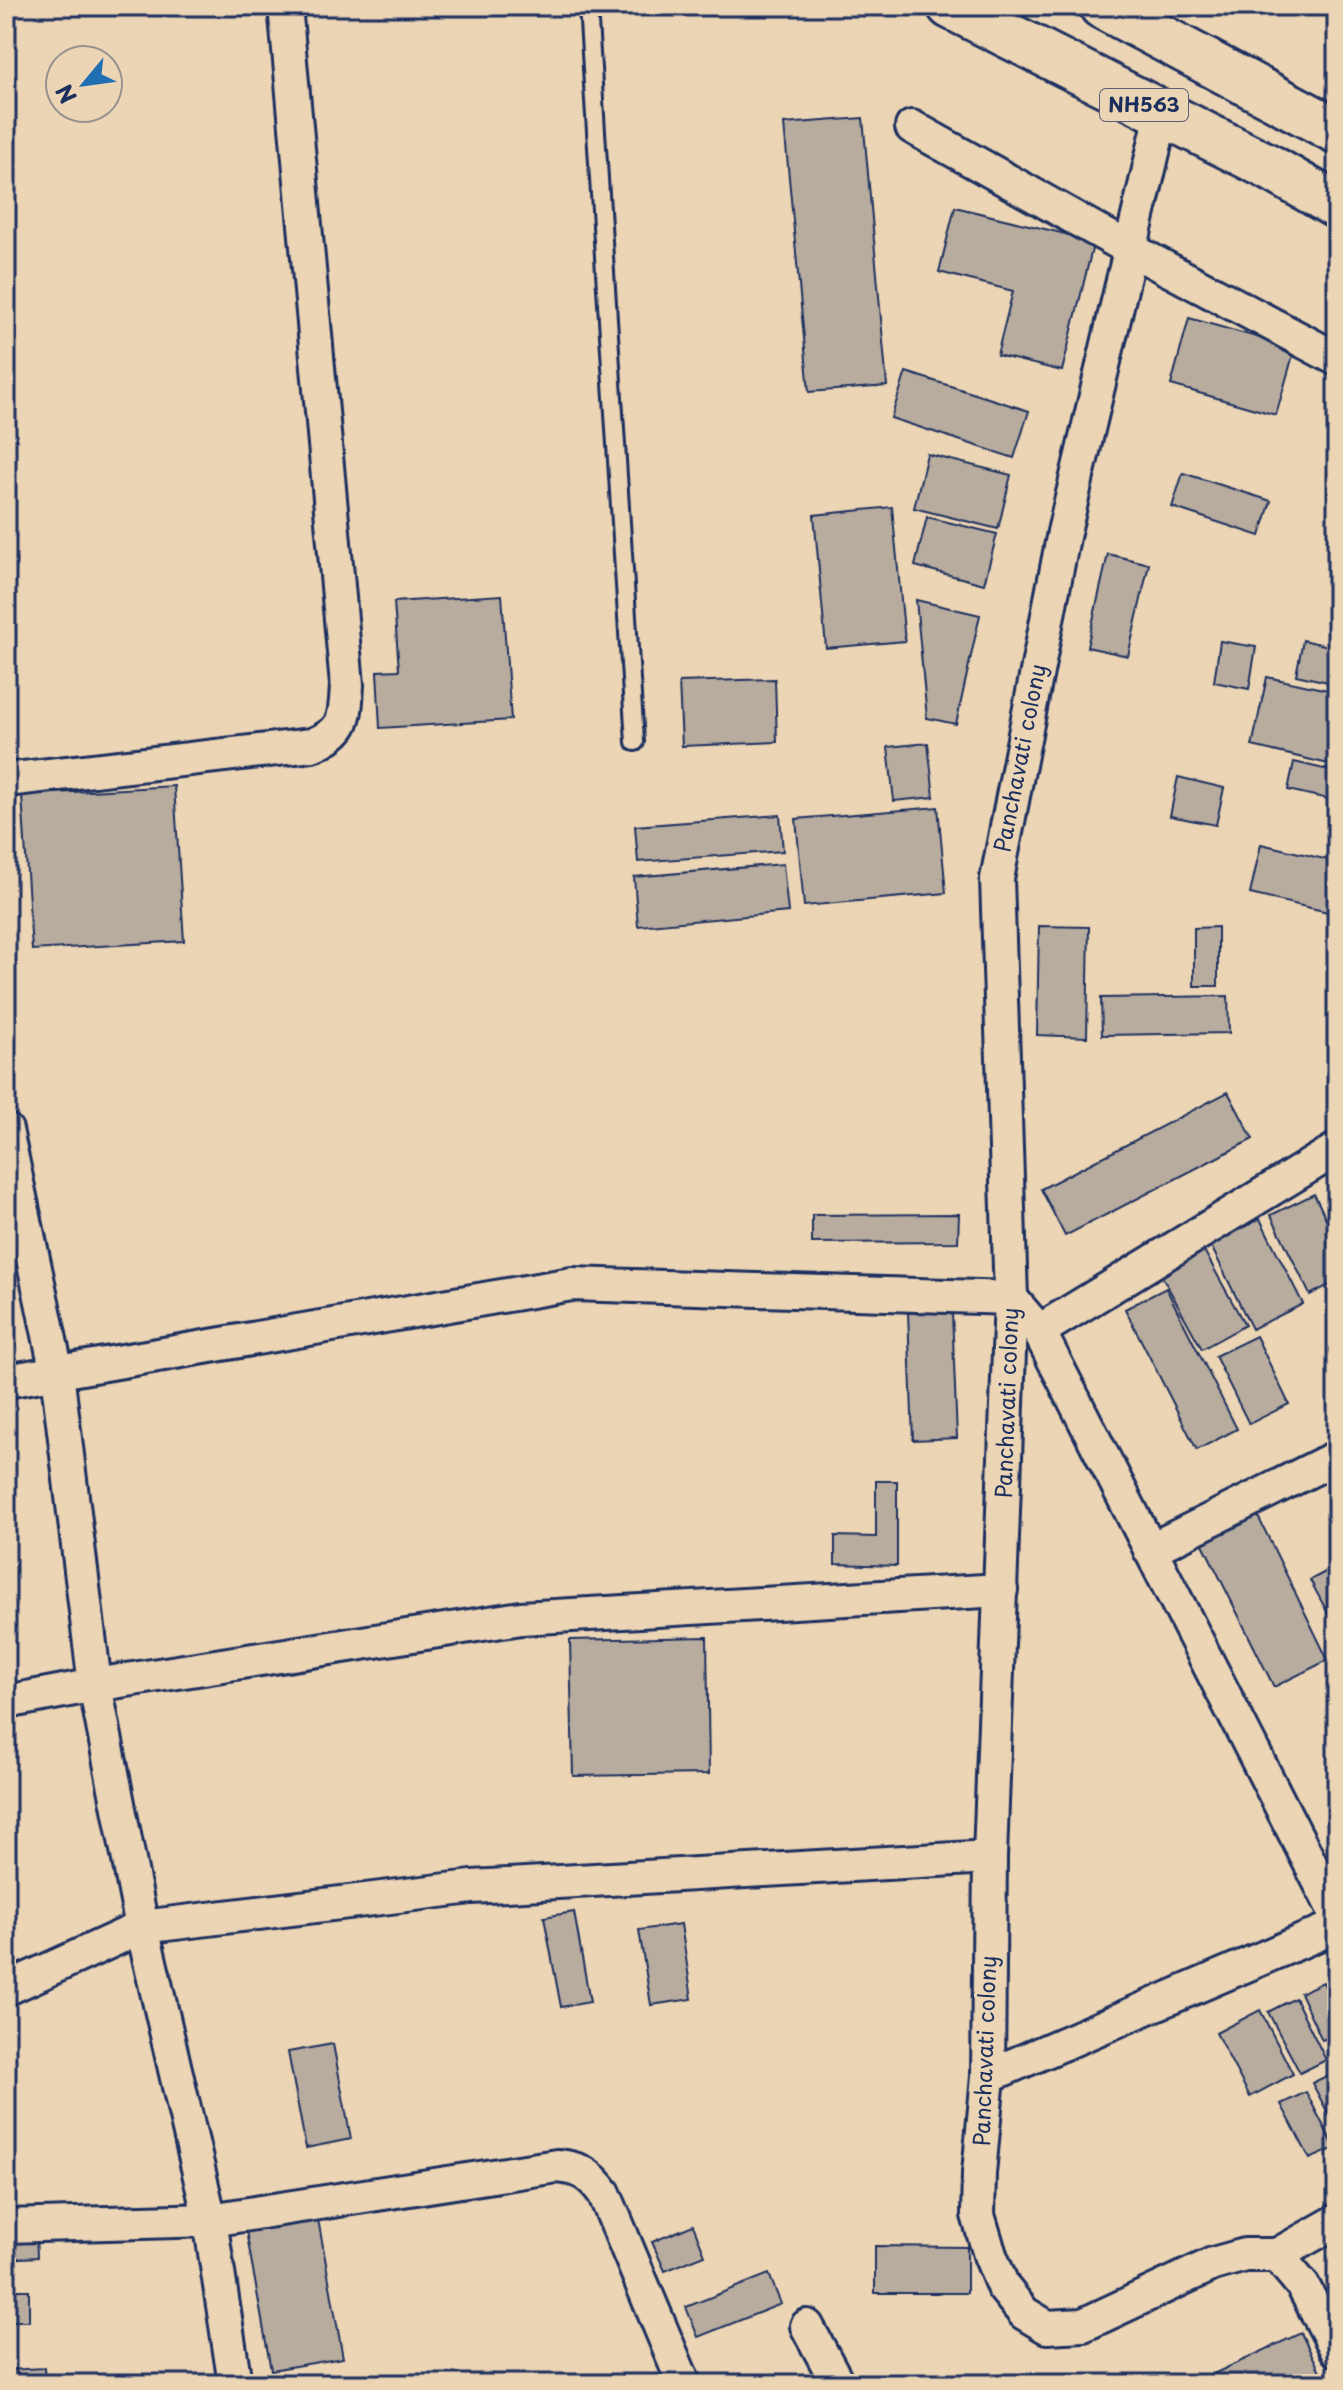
<svg xmlns="http://www.w3.org/2000/svg" width="1343" height="2390" font-family="'Playpen Sans',sans-serif">
<rect width="100%" height="100%" fill="#ecd5b4"/>
<filter id="ink" filterUnits="userSpaceOnUse"><feTurbulence type="fractalNoise" baseFrequency=".0125" numOctaves="2"/><feDisplacementMap in="SourceGraphic" scale="16" xChannelSelector="R" yChannelSelector="G"/><feConvolveMatrix kernelMatrix="1 2 1 2 8 2 1 2 1" color-interpolation-filters="sRGB"/></filter>
<g filter="url(#ink)">
<!-- building -->
<g fill="#b8ac9f" stroke="#1b2f5e" stroke-width="2">
<polygon points="863,118 887,386 809,392 784,124"/>
<polygon points="955,207 1094,241 1062,371 997,355 1013,291 939,272"/>
<polygon points="1189,318 1295,348 1276,415 1171,385"/>
<polygon points="906,372 1029,411 1014,458 891,418"/>
<polygon points="927,454 1011,475 998,529 914,508"/>
<polygon points="1183,473 1271,501 1260,536 1172,507"/>
<polygon points="892,507 905,641 826,648 814,515"/>
<polygon points="927,517 997,534 984,584 915,566"/>
<polygon points="1108,554 1149,564 1128,656 1087,647"/>
<polygon points="502,595 511,720 380,728 377,671 399,670 394,602"/>
<polygon points="916,600 980,615 956,724 927,718"/>
<polygon points="1303,640 1337,648 1337,684 1296,675"/>
<polygon points="1220,641 1256,647 1249,689 1214,682"/>
<polygon points="1267,677 1337,692 1337,766 1252,746"/>
<polygon points="775,679 777,742 682,746 679,682"/>
<polygon points="928,743 934,797 894,801 888,747"/>
<polygon points="1294,762 1337,772 1337,801 1288,790"/>
<polygon points="1178,777 1224,788 1216,825 1170,816"/>
<polygon points="174,786 184,941 32,950 22,795"/>
<polygon points="938,807 946,893 804,906 796,819"/>
<polygon points="780,815 783,851 638,862 635,826"/>
<polygon points="1261,844 1337,862 1337,876 1328,912 1250,894"/>
<polygon points="783,864 788,912 638,926 634,877"/>
<polygon points="1039,926 1089,927 1087,1037 1037,1035"/>
<polygon points="1218,927 1218,986 1194,986 1194,928"/>
<polygon points="1228,996 1229,1033 1102,1035 1101,998"/>
<polygon points="1228,1092 1253,1139 1065,1236 1041,1189"/>
<polygon points="1314,1194 1337,1241 1337,1281 1310,1295 1271,1215"/>
<polygon points="959,1214 958,1242 812,1243 812,1215"/>
<polygon points="1260,1219 1303,1304 1252,1329 1210,1244"/>
<polygon points="1202,1247 1245,1325 1202,1349 1159,1271"/>
<polygon points="1166,1288 1237,1429 1197,1450 1125,1309"/>
<polygon points="952,1312 957,1438 913,1440 908,1313"/>
<polygon points="1256,1336 1289,1404 1249,1424 1215,1356"/>
<polygon points="876,1481 897,1481 897,1566 835,1564 835,1536 876,1537"/>
<polygon points="1253,1506 1328,1660 1274,1687 1198,1534"/>
<polygon points="1337,1566 1337,1630 1310,1580"/>
<polygon points="707,1637 709,1774 573,1776 570,1640"/>
<polygon points="574,1912 590,2002 561,2007 544,1917"/>
<polygon points="681,1924 692,1999 651,2005 639,1930"/>
<polygon points="1323,1982 1337,2014 1337,2034 1322,2040 1300,1993"/>
<polygon points="1295,1998 1326,2060 1300,2073 1268,2012"/>
<polygon points="1260,2010 1293,2074 1250,2097 1216,2033"/>
<polygon points="333,2044 351,2139 306,2148 288,2052"/>
<polygon points="1337,2071 1337,2130 1312,2083"/>
<polygon points="1306,2092 1335,2148 1310,2159 1281,2104"/>
<polygon points="6,2146 14,2181 6,2183"/>
<polygon points="316,2208 343,2358 271,2370 244,2220"/>
<polygon points="693,2225 705,2255 665,2271 652,2242"/>
<polygon points="36,2232 37,2257 6,2259 6,2233"/>
<polygon points="875,2246 967,2247 967,2293 875,2293"/>
<polygon points="769,2274 781,2304 698,2337 686,2307"/>
<rect x="6" y="2290" width="23" height="31"/>
<polygon points="1301,2333 1321,2373 1297,2384 1192,2384"/>
<polygon points="44,2368 45,2384 6,2384 6,2370"/>
</g>
<g fill="none" stroke-linecap="round" stroke-linejoin="round">
<defs>
<polyline id="service" points="588,6 635,742"/>
<g id="minor">
<polyline points="1162,114 1064,532 997,879 1011,1298 990,1857 988,2076 979,2173 978,2215 990,2255 1003,2287 1024,2313 1047,2327 1083,2325 1213,2264 1245,2255 1277,2255 1303,2286 1337,2350"/>
<polyline points="912,127 1130,249 1337,359"/>
<path d="M 6,780 L 312,745 C 346,731 345,719 347,685 L 285,6"/>
<polyline points="6,1130 57,1373 95,1685 142,1927 210,2220 235,2384"/>
<polyline points="1039,1331 1337,1149"/>
<polyline points="6,1381 572,1284 1011,1298 1039,1331 1337,1916"/>
<polyline points="1150,1550 1337,1457"/>
<polyline points="6,1702 95,1685 521,1618 1001,1590"/>
<polyline points="6,1989 142,1927 472,1887 990,1857"/>
<polyline points="988,2076 1337,1926"/>
<path d="M 6,2226 L 210,2220 L 557,2166 C 580,2168 590,2174 604,2193 L 684,2384"/>
<polyline points="1277,2255 1337,2221"/>
<polyline points="807,2326 838,2384"/>
</g>
<g id="trunk">
<polyline points="950,6 1271,168 1337,206"/>
<polyline points="1102,6 1337,131"/>
</g>
</defs>
<!-- service casing -->
<use href="#service" stroke="#1b2f5e" stroke-width="22"/>
<!-- minor casing -->
<use href="#minor" stroke="#1b2f5e" stroke-width="38"/>
<!-- trunk casing -->
<use href="#trunk" stroke="#1b2f5e" stroke-width="50"/>
<!-- service -->
<use href="#service" stroke="#ecd5b4" stroke-width="16"/>
<!-- minor -->
<use href="#minor" stroke="#ecd5b4" stroke-width="32"/>
<!-- trunk -->
<use href="#trunk" stroke="#ecd5b4" stroke-width="44"/>
</g>
</g>
<g text-anchor="middle" stroke-width="6" stroke-linejoin="round" paint-order="stroke">
<!-- shield labels -->
<rect fill="#ecd5b4" stroke="#5a6178" stroke-width="2" x="1100" y="89" width="88" height="32" rx="6"/>
<g font-size="20" font-weight="bold" fill="#1b2f5e">
<text x="1144" y="112">NH563</text>
</g>
<!-- street labels -->
<g font-size="22" fill="#1b2f5e" stroke="#ecd5b4">
<text transform="translate(1020 758) rotate(-79)" y="8">Panchavati colony</text>
<text transform="translate(1007 1403) rotate(-88)" y="8">Panchavati colony</text>
<text transform="translate(985 2051) rotate(-88)" y="8">Panchavati colony</text>
</g>
</g>
<!-- margin -->
<rect width="1343" height="2390" fill="none" stroke="#ecd5b4" stroke-width="32"/>
<rect x="16" y="16" width="1311" height="2358" fill="none" stroke="#1b2f5e" stroke-width="3" filter="url(#ink)"/>
<!-- north arrow -->
<g transform="translate(84 84) rotate(241)"><circle r="38" fill="#ecd5b4" stroke="#989392" stroke-width="2"/>
<path d="M0-6L14 30L0 20L-14 30Z" fill="#1f6fb2"/>
<text y="-12" font-size="22" font-weight="bold" text-anchor="middle" fill="#1b2f5e">N</text>
</g>
</svg>
